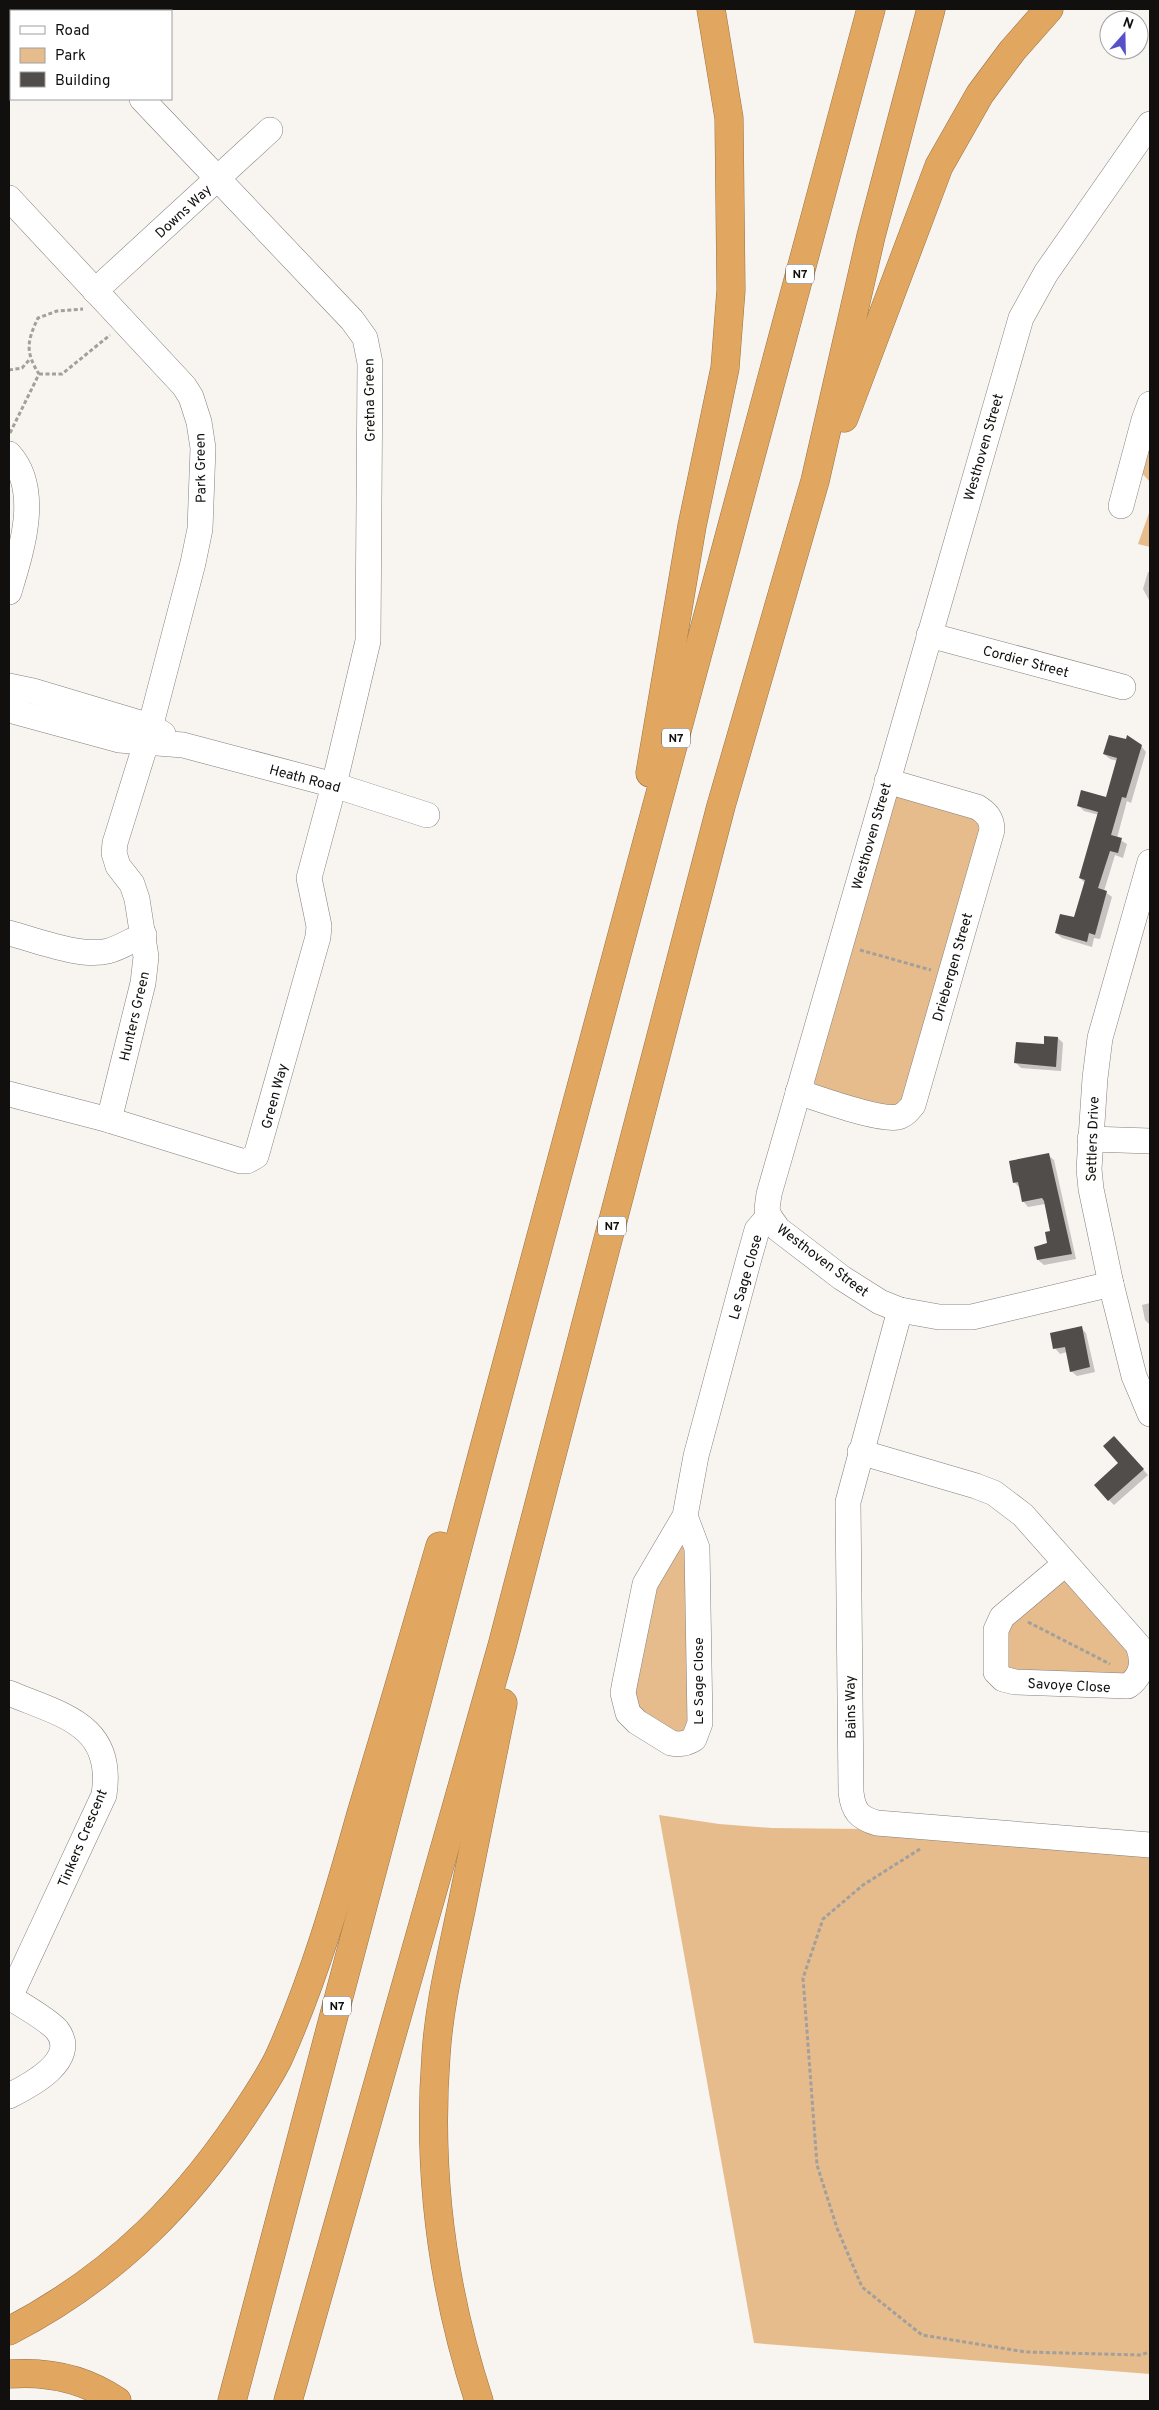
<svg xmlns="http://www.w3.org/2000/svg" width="1159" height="2410" font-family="Overpass,sans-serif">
<rect width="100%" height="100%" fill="#f8f4f0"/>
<!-- green -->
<g fill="#e6bc8c">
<polygon points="1150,425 1150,482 1139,470"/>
<polygon points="1150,510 1150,547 1138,544"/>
<polygon points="897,795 972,813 982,827 906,1099 890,1110 818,1088 814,1082 888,805"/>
<polygon points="679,1546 687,1548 693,1724 680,1736 631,1705 648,1596"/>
<polygon points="1060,1575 1132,1647 1131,1675 1009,1672 1004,1626"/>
<polygon points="659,1815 719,1824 772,1828 860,1829 1150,1852 1150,2374 754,2343"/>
</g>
<!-- shadow -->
<g fill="#0003">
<polygon points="1148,572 1150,573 1150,602 1143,589"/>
<polygon points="1141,746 1146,752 1131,803 1127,801 1117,838 1127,844 1123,858 1115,855 1104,891 1112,897 1100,939 1094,938 1092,947 1062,938 1056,933 1075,919 1085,883 1080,878 1099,815 1084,811 1078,805 1107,799 1118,761 1110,759 1104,754"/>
<polygon points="1058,1038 1063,1043 1061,1071 1021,1068 1016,1063"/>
<polygon points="1048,1155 1054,1160 1076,1259 1044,1265 1038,1260 1048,1244 1051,1232 1045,1204 1028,1207 1023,1201 1021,1189 1015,1183"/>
<polygon points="1150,1303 1150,1325 1145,1320 1142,1305"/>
<polygon points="1081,1328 1086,1333 1095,1372 1077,1376 1071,1371 1067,1352 1060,1354 1055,1348"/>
<polygon points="1119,1443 1148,1475 1114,1505 1109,1500 1120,1463"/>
</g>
<!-- building -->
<g fill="#504d4a">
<polygon points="1109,735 1126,739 1127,735 1142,745 1126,798 1122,797 1111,835 1122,838 1118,853 1110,851 1098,888 1107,891 1095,935 1089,933 1087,942 1055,933 1060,914 1074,917 1085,880 1079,878 1098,812 1077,806 1081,790 1106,797 1117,758 1103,754"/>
<polygon points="1044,1036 1058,1037 1056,1067 1014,1063 1016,1042 1044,1044"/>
<polygon points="1049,1153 1072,1254 1037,1260 1034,1247 1047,1243 1045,1232 1050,1231 1044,1201 1042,1198 1022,1202 1018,1182 1013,1183 1009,1161"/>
<polygon points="1082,1326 1090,1367 1070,1372 1065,1347 1053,1349 1050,1333"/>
<polygon points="1114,1436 1144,1469 1108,1501 1094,1485 1118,1463 1103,1446"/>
</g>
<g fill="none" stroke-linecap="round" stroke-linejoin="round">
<defs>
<g id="minor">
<polyline points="57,9 60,11"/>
<polyline points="9,198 184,386 191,397 199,422 203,448 200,529 193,563 146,743 115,843 114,853 118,866 132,884 137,899 146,957 143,983 109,1120"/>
<polyline points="95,291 270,130"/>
<path d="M 9,454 C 42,490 21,552 9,592"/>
<polyline points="1121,506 1144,420 1150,404"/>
<polyline points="929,635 1123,687"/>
<polyline points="9,686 33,691 150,726 163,734"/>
<polyline points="9,710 119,740 183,745 334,785 427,815"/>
<polyline points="1150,862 1100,1038 1095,1078 1089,1169 1091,1189 1111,1284 1134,1376 1150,1414"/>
<path d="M 9,933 C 36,940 81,958 108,951 C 120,948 132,940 144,935"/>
<path d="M 798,1092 C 820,1099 879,1121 898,1117 C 905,1115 909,1110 913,1105 L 992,830 C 992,819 987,813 977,807 L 887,781"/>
<polyline points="9,1094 109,1120 241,1161 247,1161 256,1156 318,937 319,926 309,878 334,785 368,641 370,363 365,338 352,320 142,99"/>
<polyline points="1090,1139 1150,1141"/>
<polyline points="1111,1284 972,1317 939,1317 900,1310 880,1302 842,1278 778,1229 769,1216 767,1209 769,1194 1021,318 1046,273 1150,124"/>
<path d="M 900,1310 L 848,1502 L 851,1792 C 853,1811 859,1818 877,1823 L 1150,1845"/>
<path d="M 860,1452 L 976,1486 L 994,1493 L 1023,1515 L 1138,1645 C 1144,1661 1143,1675 1128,1686 L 1015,1682 L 1003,1679 L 996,1672 L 996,1630 L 1002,1617 L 1065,1564"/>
<path d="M 685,1516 L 697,1548 L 700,1723 L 694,1739 C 686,1744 680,1745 671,1743 L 637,1722 L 628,1713 L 623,1693 L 625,1682 L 645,1584 L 685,1516 L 696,1456 L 748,1262 L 757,1230 L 769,1216"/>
<path d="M 9,1693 C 61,1715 115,1724 104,1795 L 10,1997"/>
<path d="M 9,1997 C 22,2005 47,2019 57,2030 C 80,2060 29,2086 9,2096"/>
</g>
<g id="highway">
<polyline points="844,418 939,166 980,94 1012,51 1049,9"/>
<polyline points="650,773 692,526 725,368 731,290 729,118 711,9"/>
<path d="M 9,2331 C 115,2276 189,2201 253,2101 C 262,2087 272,2072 279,2057 C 314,1979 338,1896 361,1814 C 388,1725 414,1635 440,1546"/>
<path d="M 9,2374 C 48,2371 85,2379 117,2401"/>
<polyline points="232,2401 479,1467 871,9"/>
<polyline points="288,2401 502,1646 721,806 815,481 871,236 931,9"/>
<path d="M 479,2401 C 442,2288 427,2174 436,2055 C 439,2006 451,1958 461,1910 C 475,1841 489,1772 503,1703"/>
</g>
</defs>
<!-- minor casing -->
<use href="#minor" stroke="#837f7c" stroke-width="26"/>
<!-- highway casing -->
<use href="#highway" stroke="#987244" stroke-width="29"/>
<!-- path -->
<g stroke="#a29f9c" stroke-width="3" stroke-dasharray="4 2.5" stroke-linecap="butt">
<polyline points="9,370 22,368 30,359"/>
<polyline points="39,374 62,374 110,335"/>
<path d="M 10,433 L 39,374 C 25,352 27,341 38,318 L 57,311 L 83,309"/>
<polyline points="860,950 931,970"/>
<polyline points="1028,1622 1110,1664"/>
<polyline points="920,1849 863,1885 823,1919 803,1978 817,2165 837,2228 862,2287 922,2335 1026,2352 1140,2355 1150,2352"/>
</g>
<!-- minor -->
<use href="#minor" stroke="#fff" stroke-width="25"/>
<!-- highway -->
<use href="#highway" stroke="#e1a761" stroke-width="28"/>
</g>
<g text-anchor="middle" stroke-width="5" stroke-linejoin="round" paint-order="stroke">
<!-- shield labels -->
<g fill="#fff" stroke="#585857" stroke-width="1">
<rect x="786" y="264.5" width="28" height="19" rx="4"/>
<rect x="662" y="728.5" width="28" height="19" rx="4"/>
<rect x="598" y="1216.5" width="28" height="19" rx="4"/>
<rect x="323" y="1996.5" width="28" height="19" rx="4"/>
</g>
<g font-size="12" font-weight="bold" fill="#11100f">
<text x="800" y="278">N7</text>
<text x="676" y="742">N7</text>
<text x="612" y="1230">N7</text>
<text x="337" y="2010">N7</text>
</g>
<!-- street labels -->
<g font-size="14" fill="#11100f" stroke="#fff">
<text transform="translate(183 211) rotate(-43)" y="5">Downs Way</text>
<text transform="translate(369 400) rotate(-91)" y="5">Gretna Green</text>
<text transform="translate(983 447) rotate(-74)" y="5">Westhoven Street</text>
<text transform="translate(200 468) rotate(-91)" y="5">Park Green</text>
<text transform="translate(1026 661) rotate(15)" y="5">Cordier Street</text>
<text transform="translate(305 778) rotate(15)" y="5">Heath Road</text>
<text transform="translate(871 836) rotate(-74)" y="5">Westhoven Street</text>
<text transform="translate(952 967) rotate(-74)" y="5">Driebergen Street</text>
<text transform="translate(134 1016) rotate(-77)" y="5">Hunters Green</text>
<text transform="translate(274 1096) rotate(-75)" y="5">Green Way</text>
<text transform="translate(1092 1139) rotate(-88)" y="5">Settlers Drive</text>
<text transform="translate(823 1260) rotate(37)" y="5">Westhoven Street</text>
<text transform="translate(745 1277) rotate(-74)" y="5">Le Sage Close</text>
<text transform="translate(698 1681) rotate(-90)" y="5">Le Sage Close</text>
<text transform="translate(1069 1685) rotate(3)" y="5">Savoye Close</text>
<text transform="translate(850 1707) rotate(-91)" y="5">Bains Way</text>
<text transform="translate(82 1838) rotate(-67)" y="5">Tinkers Crescent</text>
</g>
</g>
<!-- border -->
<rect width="1159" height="2410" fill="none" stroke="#11100f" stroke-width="20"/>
<!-- legend -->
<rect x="10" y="10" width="162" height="90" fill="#ffffff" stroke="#a09f9f"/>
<rect x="20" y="26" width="25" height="8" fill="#ffffff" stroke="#a09f9f"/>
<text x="55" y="35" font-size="15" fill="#11100f">Road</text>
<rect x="20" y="48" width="25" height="15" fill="#e6bc8c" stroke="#a09f9f"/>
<text x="55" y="60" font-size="15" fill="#11100f">Park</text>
<rect x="20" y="72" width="25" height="15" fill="#504d4a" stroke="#a09f9f"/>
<text x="55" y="85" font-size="15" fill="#11100f">Building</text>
<!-- north arrow -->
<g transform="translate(1124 35) rotate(20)"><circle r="24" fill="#ffffff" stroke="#a09f9f"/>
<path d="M0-4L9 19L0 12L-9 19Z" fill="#5651c8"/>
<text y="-8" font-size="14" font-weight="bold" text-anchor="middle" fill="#11100f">N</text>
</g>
</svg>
